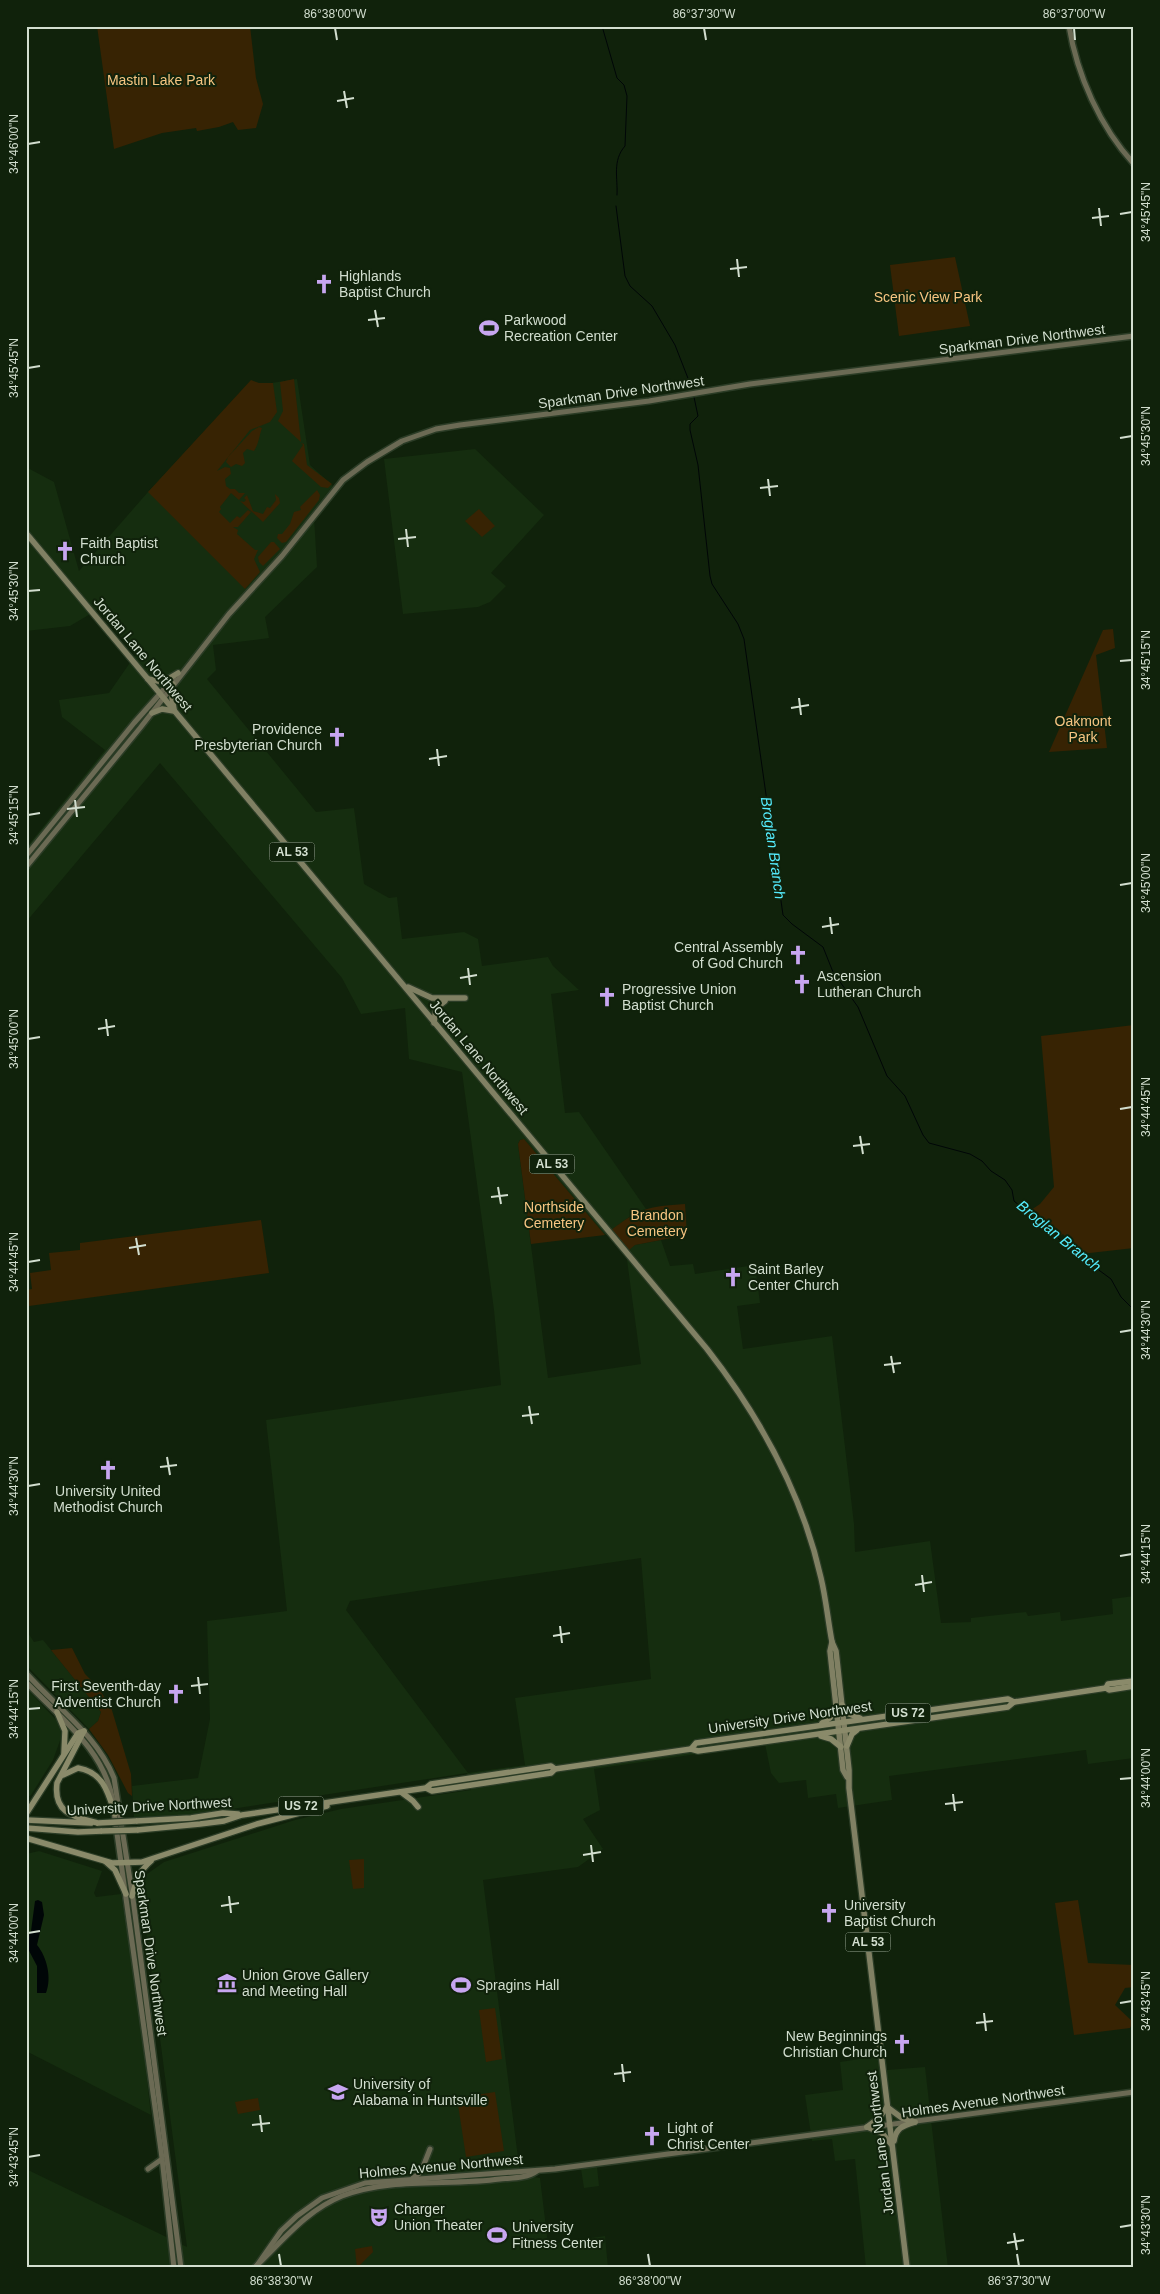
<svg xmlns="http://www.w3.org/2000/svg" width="1160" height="2294" font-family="Arial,sans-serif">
<rect width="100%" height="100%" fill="#10220b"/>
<!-- built -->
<g fill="#152d0f" fill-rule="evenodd">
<path d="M 297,379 L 310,465 L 333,486 L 310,515 L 314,517 L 317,567 L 265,617 L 269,638 L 213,645 L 216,670 L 207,679 L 316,812 L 354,808 L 364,884 L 389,898 L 397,897 L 402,939 L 464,932 L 478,939 L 482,966 L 548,957 L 553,966 L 579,990 L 551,994 L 565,1113 L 579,1112 L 646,1209 L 636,1212 L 605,1235 L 524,1139 L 520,1140 L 518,1144 L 548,1378 L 641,1364 L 625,1245 L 629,1249 L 635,1245 L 661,1240 L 670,1266 L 693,1264 L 695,1274 L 755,1265 L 760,1303 L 737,1306 L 743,1349 L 832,1336 L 854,1524 L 855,1552 L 930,1541 L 941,1623 L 971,1622 L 971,1618 L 1026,1612 L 1028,1616 L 1060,1612 L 1061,1621 L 1113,1614 L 1112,1599 L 1134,1596 L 1134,1758 L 1088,1764 L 1086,1750 L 889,1776 L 892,1800 L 838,1808 L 836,1794 L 808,1798 L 806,1780 L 779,1783 L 771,1773 L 765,1744 L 594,1769 L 600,1810 L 583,1819 L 603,1849 L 578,1867 L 483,1880 L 520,2174 L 540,2178 L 548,2244 L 605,2236 L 608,2268 L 26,2268 L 26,2169 L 187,2247 L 141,1891 L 147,1874 L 164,1862 L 295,1820 L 341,1809 L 471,1790 L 467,1773 L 199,1814 L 134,1818 L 132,1786 L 198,1778 L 210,1719 L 207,1621 L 287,1611 L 266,1420 L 501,1385 L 494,1310 L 462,1072 L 409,1059 L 405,1008 L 361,1014 L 342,978 L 160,763 L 26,922 L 26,848 L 105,750 L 62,717 L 59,700 L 109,693 L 136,654 L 97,610 L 70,626 L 26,631 L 26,467 L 54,482 L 79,571 L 148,492 L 250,382 L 259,385 ZM 641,1558 L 651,1679 L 515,1698 L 525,1765 L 468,1773 L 346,1610 L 350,1601 Z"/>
<polygon points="475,449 544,515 491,573 506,586 490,602 478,607 403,614 384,459"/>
<polygon points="26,1630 34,1642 43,1640 101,1712 98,1721 89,1729 26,1665"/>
<polygon points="26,1688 58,1722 62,1735 53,1760 31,1795 26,1798"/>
<polygon points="39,1851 102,1871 94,1893 96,1897 121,1894 136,1984 151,2115 26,2051 26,1854"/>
<polygon points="886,2055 887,2070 925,2067 948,2268 866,2268 855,2159 835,2161 832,2139 812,2141 805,2095 843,2090 840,2062"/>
<polygon points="597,2167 599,2186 584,2188 581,2169"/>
</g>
<!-- green -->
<g fill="#372303">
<polygon points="97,26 250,26 256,78 263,104 256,128 238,130 233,122 219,127 197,131 196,128 162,133 114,149"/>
<polygon points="955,257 970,326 899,336 890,265"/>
<polygon points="294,379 301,442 278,421 283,411 280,382"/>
<polygon points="251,380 259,383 273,383 277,412 270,422 250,430 217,471 225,467 230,468 231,474 225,479 226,486 230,489 235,489 239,493 245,493 239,500 231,493 220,507 221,509 219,512 230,523 237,516 240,518 248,510 251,512 238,527 233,527 238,530 237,534 255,550 258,550 254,559 260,572 245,589 148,492"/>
<path d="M 259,427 L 262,428 C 259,436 259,443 254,451 L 247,449 L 243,453 L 245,463 L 242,466 L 236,464 L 231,467 L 226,462 L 228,457 L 252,431 Z"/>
<polygon points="301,443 304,444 307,465 332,484 328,488 321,487 292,461 303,445"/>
<polygon points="317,490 320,495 319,500 286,542 282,543 277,538 278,534 282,534 290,524 294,512 301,510 300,507"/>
<polygon points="275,494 279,498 280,503 263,522 240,501 244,502 246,500 244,498 247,495 253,511 263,514 267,507 270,508 276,500"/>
<polygon points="479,509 495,526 482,537 465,521"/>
<polygon points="271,542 274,542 280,549 263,566 259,562 258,557"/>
<polygon points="1113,629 1115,648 1096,655 1107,748 1049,752 1103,630"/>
<polygon points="1134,1025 1134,1248 1081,1254 1063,1234 1058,1238 1031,1210 1040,1204 1054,1187 1041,1036"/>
<polygon points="524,1139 605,1235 531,1244 518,1144 520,1140"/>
<path d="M 685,1204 L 687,1235 L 635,1245 L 629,1250 L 611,1230 C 642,1207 647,1207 685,1204 Z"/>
<polygon points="261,1220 269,1273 29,1306 26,1290 32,1289 30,1273 51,1270 49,1253 80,1250 80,1243"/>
<polygon points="72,1648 85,1674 97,1686 111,1707 131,1774 132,1796 128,1793 108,1755 89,1729 98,1721 101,1712 51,1650"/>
<polygon points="364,1859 364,1888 353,1889 349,1860"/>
<polygon points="1078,1900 1088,1963 1134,1965 1134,1987 1125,1988 1115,2005 1133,2022 1130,2028 1074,2035 1055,1903"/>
<polygon points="495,2008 502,2059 486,2062 479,2010"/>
<polygon points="495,2092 504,2151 466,2157 457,2098"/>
<polygon points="258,2098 260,2110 238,2114 235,2102"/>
<polygon points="372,2246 373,2252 357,2268 355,2249"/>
</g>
<!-- water -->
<path fill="#000607" d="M 38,1900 L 42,1902 L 44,1915 L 37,1945 C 47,1957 52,1978 46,1993 L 37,1993 L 37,1966 L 26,1945 L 26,1934 L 29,1935 L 31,1931 L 35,1901 Z"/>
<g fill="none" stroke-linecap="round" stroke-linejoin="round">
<!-- stream -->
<g stroke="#000607" stroke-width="1">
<path d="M 602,26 L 617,78 L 624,85 L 627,96 L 625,146 C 612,161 618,178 617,195"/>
<polyline points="616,206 625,276 630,286 652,306 675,345 691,386"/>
<polyline points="694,397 698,416 690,424 690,430 698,465 710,576 712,584 738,624 744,639 783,915 792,924 823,947 833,972 858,1007 887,1076 905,1096 923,1135 929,1143 970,1154 982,1161 991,1171 1005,1180 1012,1190 1014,1201 1077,1254 1111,1279 1121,1297 1134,1310"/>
</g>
<defs>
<g id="secondary">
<path d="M 1069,26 C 1077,75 1100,127 1134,164"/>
<polyline points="26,856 134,723 174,678"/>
<polyline points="26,867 140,728 229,614 282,556 343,480 367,462 402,441 436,429 460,425 649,401 750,384 1134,336"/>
<path d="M 26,1673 C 57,1708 96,1734 114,1778 L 133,1899 L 181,2268"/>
<path d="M 26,1682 C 61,1719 104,1749 113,1801"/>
<polyline points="114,1812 162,2158 174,2268"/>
<polyline points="148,2169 162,2159"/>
<polyline points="413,2178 421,2172 430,2149"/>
<polyline points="258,2264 281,2231 297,2216 322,2198 365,2183 555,2169 1134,2092"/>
<path d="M 254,2268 C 282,2242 305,2211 342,2196 C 391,2177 449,2186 500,2179 C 512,2178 528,2178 537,2171"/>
</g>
<g id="primary">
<path d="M 26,533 L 707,1349 C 760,1417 802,1493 821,1578 C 826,1599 828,1621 832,1642 L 836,1651 L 849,1770 L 849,1788 L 907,2268"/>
<polyline points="148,679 163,682 178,673"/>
<polyline points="173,684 172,698 174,709"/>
<polyline points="152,713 162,709 174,711"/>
<polyline points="408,987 432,998 465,998"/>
<polyline points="434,1023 436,1008 445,1001"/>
<polyline points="832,1642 830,1651 843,1770 847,1777"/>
<polyline points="887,2107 902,2118 915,2122"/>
<polyline points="867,2127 882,2133 891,2144"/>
<polyline points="867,2127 879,2118 887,2107"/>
<path d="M 894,2141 C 896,2128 902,2126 915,2122"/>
</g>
<g id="trunk">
<polyline points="1106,1688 1108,1684 1134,1681"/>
<polyline points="842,1705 849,1714 860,1718"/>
<polyline points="57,1712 65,1731 64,1753"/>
<polyline points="822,1723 830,1718 836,1707"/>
<path d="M 84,1731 L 57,1783 C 53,1814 75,1817 98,1823"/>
<polyline points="821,1736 831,1739 841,1747"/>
<polyline points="847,1746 852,1734 857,1730"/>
<polyline points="691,1749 696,1743 1008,1699 1014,1702 1106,1688 1109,1690 1134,1686"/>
<path d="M 63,1775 L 78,1768 C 103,1772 108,1792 115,1814"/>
<polyline points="426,1788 432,1791 551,1773 555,1769"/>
<polyline points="401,1792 413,1801 418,1807"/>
<polyline points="26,1814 78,1733 84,1731"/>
<polyline points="26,1820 91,1823"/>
<polyline points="136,1821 191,1818 223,1813 238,1814"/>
<polyline points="26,1828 78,1832 102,1831"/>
<polyline points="137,1830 200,1824 224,1821 242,1815 426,1788 431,1784 551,1766 555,1769 691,1749 698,1751 1008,1707 1014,1702"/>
<polyline points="26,1838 112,1863 142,1862 257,1824 327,1806"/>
<polyline points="106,1862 115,1870 126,1894"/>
<path d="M 132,1896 C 136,1881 139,1871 151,1861"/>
</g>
</defs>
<!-- secondary casing -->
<use href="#secondary" stroke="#2b3c26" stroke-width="8"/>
<!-- primary casing -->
<use href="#primary" stroke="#2b3c26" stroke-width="8"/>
<!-- trunk casing -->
<use href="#trunk" stroke="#2b3c26" stroke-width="8"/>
<!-- secondary -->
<use href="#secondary" stroke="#6b6a54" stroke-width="5"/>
<!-- primary -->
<use href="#primary" stroke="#808063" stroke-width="5.5"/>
<!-- trunk -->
<use href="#trunk" stroke="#8a8a6a" stroke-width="5.5"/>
<defs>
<g id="trunk-bridge">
<polyline points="98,1823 136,1821"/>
<polyline points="102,1831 137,1830"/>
</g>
</defs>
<!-- trunk-bridge casing -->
<use href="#trunk-bridge" stroke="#2b3c26" stroke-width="8" stroke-linecap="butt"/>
<!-- trunk-bridge -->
<use href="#trunk-bridge" stroke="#8a8a6a" stroke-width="5.5"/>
</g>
<!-- ticks -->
<path fill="none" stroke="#d2decf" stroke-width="2" d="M 335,28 L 337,40M 704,28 L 706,40M 1074,28 L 1075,40M 344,91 L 347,108M 337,101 L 354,98M 28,144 L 40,142M 1099,208 L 1101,226M 1120,214 L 1132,212M 1092,218 L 1109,216M 737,259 L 739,277M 730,269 L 747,267M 375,310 L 378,327M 368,320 L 385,318M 28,368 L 40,366M 1120,438 L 1132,436M 768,479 L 770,496M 760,488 L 778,486M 406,529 L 408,547M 398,539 L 416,537M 28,591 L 40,590M 1120,661 L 1132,660M 799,698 L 801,715M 791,708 L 809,705M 437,749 L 439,766M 429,759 L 447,756M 75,800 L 77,817M 67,809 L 85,807M 28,815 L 40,813M 1120,885 L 1132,883M 830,917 L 832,934M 822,927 L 839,924M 468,968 L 470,985M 460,978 L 477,975M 106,1019 L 108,1036M 98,1029 L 115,1026M 28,1039 L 40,1037M 1120,1109 L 1132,1107M 860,1136 L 863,1154M 853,1146 L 870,1144M 498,1187 L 501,1204M 491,1197 L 508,1195M 136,1238 L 139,1255M 129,1248 L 146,1245M 28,1262 L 40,1260M 1120,1332 L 1132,1330M 891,1356 L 894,1373M 884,1365 L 901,1363M 529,1406 L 532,1424M 522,1416 L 539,1414M 167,1457 L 170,1475M 160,1467 L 177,1465M 28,1486 L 40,1484M 1120,1556 L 1132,1554M 922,1575 L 924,1592M 915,1585 L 932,1582M 560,1626 L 562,1643M 553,1636 L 570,1633M 198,1677 L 200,1694M 191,1686 L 208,1684M 28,1709 L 40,1708M 1120,1779 L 1132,1778M 953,1794 L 955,1811M 945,1804 L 963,1802M 591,1845 L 593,1862M 583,1855 L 601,1852M 229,1896 L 231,1913M 221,1906 L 239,1903M 28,1933 L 40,1931M 1120,2003 L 1132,2001M 984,2013 L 986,2031M 976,2023 L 993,2021M 622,2064 L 624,2082M 614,2074 L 631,2072M 260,2115 L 262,2132M 252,2125 L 270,2123M 28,2157 L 40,2155M 1120,2227 L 1132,2225M 1014,2233 L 1017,2250M 1007,2243 L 1024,2240M 279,2254 L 281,2266M 648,2254 L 650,2266M 1017,2254 L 1019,2266"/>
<!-- icons -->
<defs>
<symbol id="church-bare" viewBox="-9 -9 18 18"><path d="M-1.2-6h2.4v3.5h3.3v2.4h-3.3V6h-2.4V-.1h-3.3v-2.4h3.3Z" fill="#c7a6f0" stroke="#10220b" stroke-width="2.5" paint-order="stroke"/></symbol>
<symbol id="stadium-bare" viewBox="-9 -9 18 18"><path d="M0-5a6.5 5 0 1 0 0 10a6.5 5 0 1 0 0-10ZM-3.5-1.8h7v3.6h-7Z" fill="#c7a6f0" stroke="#10220b" stroke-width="2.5" paint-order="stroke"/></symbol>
<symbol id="museum-bare" viewBox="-9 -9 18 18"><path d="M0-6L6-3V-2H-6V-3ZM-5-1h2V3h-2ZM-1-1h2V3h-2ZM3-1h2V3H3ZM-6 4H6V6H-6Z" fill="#c7a6f0" stroke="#10220b" stroke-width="2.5" paint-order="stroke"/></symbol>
<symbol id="university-bare" viewBox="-9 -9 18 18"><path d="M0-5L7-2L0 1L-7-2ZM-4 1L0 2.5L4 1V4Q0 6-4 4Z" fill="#c7a6f0" stroke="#10220b" stroke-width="2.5" paint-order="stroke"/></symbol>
<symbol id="theatre-bare" viewBox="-9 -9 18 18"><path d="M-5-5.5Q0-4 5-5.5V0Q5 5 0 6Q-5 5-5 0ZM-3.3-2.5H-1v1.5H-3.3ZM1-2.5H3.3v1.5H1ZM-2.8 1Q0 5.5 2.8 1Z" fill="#c7a6f0" stroke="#10220b" stroke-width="2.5" paint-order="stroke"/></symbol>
</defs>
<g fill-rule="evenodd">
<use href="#church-bare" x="310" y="270" width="28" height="28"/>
<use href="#stadium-bare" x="475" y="314" width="28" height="28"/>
<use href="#church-bare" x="51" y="537" width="28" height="28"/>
<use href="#church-bare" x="323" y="723" width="28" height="28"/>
<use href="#church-bare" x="784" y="941" width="28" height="28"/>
<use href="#church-bare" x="788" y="970" width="28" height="28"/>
<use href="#church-bare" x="593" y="983" width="28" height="28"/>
<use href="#church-bare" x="719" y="1263" width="28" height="28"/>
<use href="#church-bare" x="94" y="1456" width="28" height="28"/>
<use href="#church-bare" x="162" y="1680" width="28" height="28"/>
<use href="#church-bare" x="815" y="1899" width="28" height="28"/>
<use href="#museum-bare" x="213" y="1969" width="28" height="28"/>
<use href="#stadium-bare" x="447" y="1971" width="28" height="28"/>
<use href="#church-bare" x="888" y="2030" width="28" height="28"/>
<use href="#university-bare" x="324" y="2078" width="28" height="28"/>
<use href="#church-bare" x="638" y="2122" width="28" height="28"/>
<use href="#theatre-bare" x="365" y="2203" width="28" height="28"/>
<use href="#stadium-bare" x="483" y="2221" width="28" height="28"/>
</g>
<g text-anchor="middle" stroke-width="4" stroke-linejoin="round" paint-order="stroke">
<!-- shield labels -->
<g fill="#10220b" stroke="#98a694" stroke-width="1">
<rect x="269.5" y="842.5" width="45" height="19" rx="4"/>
<rect x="529.5" y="1154.5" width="45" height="19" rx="4"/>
<rect x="885.5" y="1703.5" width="45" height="19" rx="4"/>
<rect x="278.5" y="1796.5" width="45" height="19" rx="4"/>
<rect x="845.5" y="1932.5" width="45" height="19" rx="4"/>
</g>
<g font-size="12" font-weight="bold" fill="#d2decf">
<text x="292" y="856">AL 53</text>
<text x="552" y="1168">AL 53</text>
<text x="908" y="1717">US 72</text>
<text x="301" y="1810">US 72</text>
<text x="868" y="1946">AL 53</text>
</g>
<!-- park labels -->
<g font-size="14" fill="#f7c582" stroke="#10220b">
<text x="161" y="85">Mastin Lake Park</text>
<text x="928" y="302">Scenic View Park</text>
<text x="1083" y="726">Oakmont<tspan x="1083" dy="16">Park</tspan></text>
<text x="554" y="1212">Northside<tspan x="554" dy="16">Cemetery</tspan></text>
<text x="657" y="1220">Brandon<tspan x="657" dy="16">Cemetery</tspan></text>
</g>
<!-- poi labels -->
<g font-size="14" fill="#d2decf" stroke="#10220b" text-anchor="start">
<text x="339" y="281">Highlands<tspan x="339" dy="16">Baptist Church</tspan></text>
<text x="504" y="325">Parkwood<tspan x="504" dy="16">Recreation Center</tspan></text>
<text x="80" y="548">Faith Baptist<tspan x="80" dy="16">Church</tspan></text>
<text x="322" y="734" text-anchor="end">Providence<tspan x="322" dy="16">Presbyterian Church</tspan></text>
<text x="783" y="952" text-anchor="end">Central Assembly<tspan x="783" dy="16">of God Church</tspan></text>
<text x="817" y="981">Ascension<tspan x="817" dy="16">Lutheran Church</tspan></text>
<text x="622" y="994">Progressive Union<tspan x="622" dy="16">Baptist Church</tspan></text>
<text x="748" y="1274">Saint Barley<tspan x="748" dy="16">Center Church</tspan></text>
<text x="108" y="1496" text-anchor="middle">University United<tspan x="108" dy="16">Methodist Church</tspan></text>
<text x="161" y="1691" text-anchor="end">First Seventh-day<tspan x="161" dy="16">Adventist Church</tspan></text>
<text x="844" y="1910">University<tspan x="844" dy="16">Baptist Church</tspan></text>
<text x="242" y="1980">Union Grove Gallery<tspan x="242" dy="16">and Meeting Hall</tspan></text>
<text x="476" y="1990">Spragins Hall</text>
<text x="887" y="2041" text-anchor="end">New Beginnings<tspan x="887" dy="16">Christian Church</tspan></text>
<text x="353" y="2089">University of<tspan x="353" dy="16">Alabama in Huntsville</tspan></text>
<text x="667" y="2133">Light of<tspan x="667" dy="16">Christ Center</tspan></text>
<text x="394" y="2214">Charger<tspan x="394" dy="16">Union Theater</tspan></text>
<text x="512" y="2232">University<tspan x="512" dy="16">Fitness Center</tspan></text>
</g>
<!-- street labels -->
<g font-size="14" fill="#d2decf" stroke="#10220b">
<text transform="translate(1022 339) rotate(-7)" y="5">Sparkman Drive Northwest</text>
<text transform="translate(621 392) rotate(-8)" y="5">Sparkman Drive Northwest</text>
<text transform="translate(143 654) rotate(50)" y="5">Jordan Lane Northwest</text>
<text transform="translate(479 1057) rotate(50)" y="5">Jordan Lane Northwest</text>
<text transform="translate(790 1717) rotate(-8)" y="5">University Drive Northwest</text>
<text transform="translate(149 1806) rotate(-3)" y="5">University Drive Northwest</text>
<text transform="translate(151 1953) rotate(82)" y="5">Sparkman Drive Northwest</text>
<text transform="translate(983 2101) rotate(-8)" y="5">Holmes Avenue Northwest</text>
<text transform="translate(880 2143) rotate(-97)" y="5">Jordan Lane Northwest</text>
<text transform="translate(441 2166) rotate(-5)" y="5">Holmes Avenue Northwest</text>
</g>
<!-- water labels -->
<g font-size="15" font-style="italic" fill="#54ebfc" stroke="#10220b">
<text transform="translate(773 848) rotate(82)" y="5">Broglan Branch</text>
<text transform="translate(1059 1236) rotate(39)" y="5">Broglan Branch</text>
</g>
</g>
<!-- border -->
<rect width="1160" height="2294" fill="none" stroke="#10220b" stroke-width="55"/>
<rect x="28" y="28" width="1104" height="2238" fill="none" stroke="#d2decf" stroke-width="2"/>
<g font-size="12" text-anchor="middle" fill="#d2decf">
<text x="335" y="18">86°38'00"W</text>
<text x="704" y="18">86°37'30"W</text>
<text x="1074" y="18">86°37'00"W</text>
<text transform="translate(14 144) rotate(-90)" y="4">34°46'00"N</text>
<text transform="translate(1146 212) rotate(-90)" y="4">34°45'45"N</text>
<text transform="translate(14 368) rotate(-90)" y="4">34°45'45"N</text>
<text transform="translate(1146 436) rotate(-90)" y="4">34°45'30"N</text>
<text transform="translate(14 591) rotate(-90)" y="4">34°45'30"N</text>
<text transform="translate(1146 660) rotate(-90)" y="4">34°45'15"N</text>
<text transform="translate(14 815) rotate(-90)" y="4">34°45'15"N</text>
<text transform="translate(1146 883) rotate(-90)" y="4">34°45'00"N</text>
<text transform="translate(14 1039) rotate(-90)" y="4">34°45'00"N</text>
<text transform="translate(1146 1107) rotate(-90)" y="4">34°44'45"N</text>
<text transform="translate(14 1262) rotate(-90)" y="4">34°44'45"N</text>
<text transform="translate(1146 1330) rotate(-90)" y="4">34°44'30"N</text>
<text transform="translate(14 1486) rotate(-90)" y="4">34°44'30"N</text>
<text transform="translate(1146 1554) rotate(-90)" y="4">34°44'15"N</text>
<text transform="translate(14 1709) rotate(-90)" y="4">34°44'15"N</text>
<text transform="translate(1146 1778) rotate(-90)" y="4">34°44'00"N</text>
<text transform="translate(14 1933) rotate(-90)" y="4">34°44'00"N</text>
<text transform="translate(1146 2001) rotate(-90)" y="4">34°43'45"N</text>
<text transform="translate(14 2157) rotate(-90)" y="4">34°43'45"N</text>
<text transform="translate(1146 2225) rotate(-90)" y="4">34°43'30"N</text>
<text x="281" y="2285">86°38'30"W</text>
<text x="650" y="2285">86°38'00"W</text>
<text x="1019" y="2285">86°37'30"W</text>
</g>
</svg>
